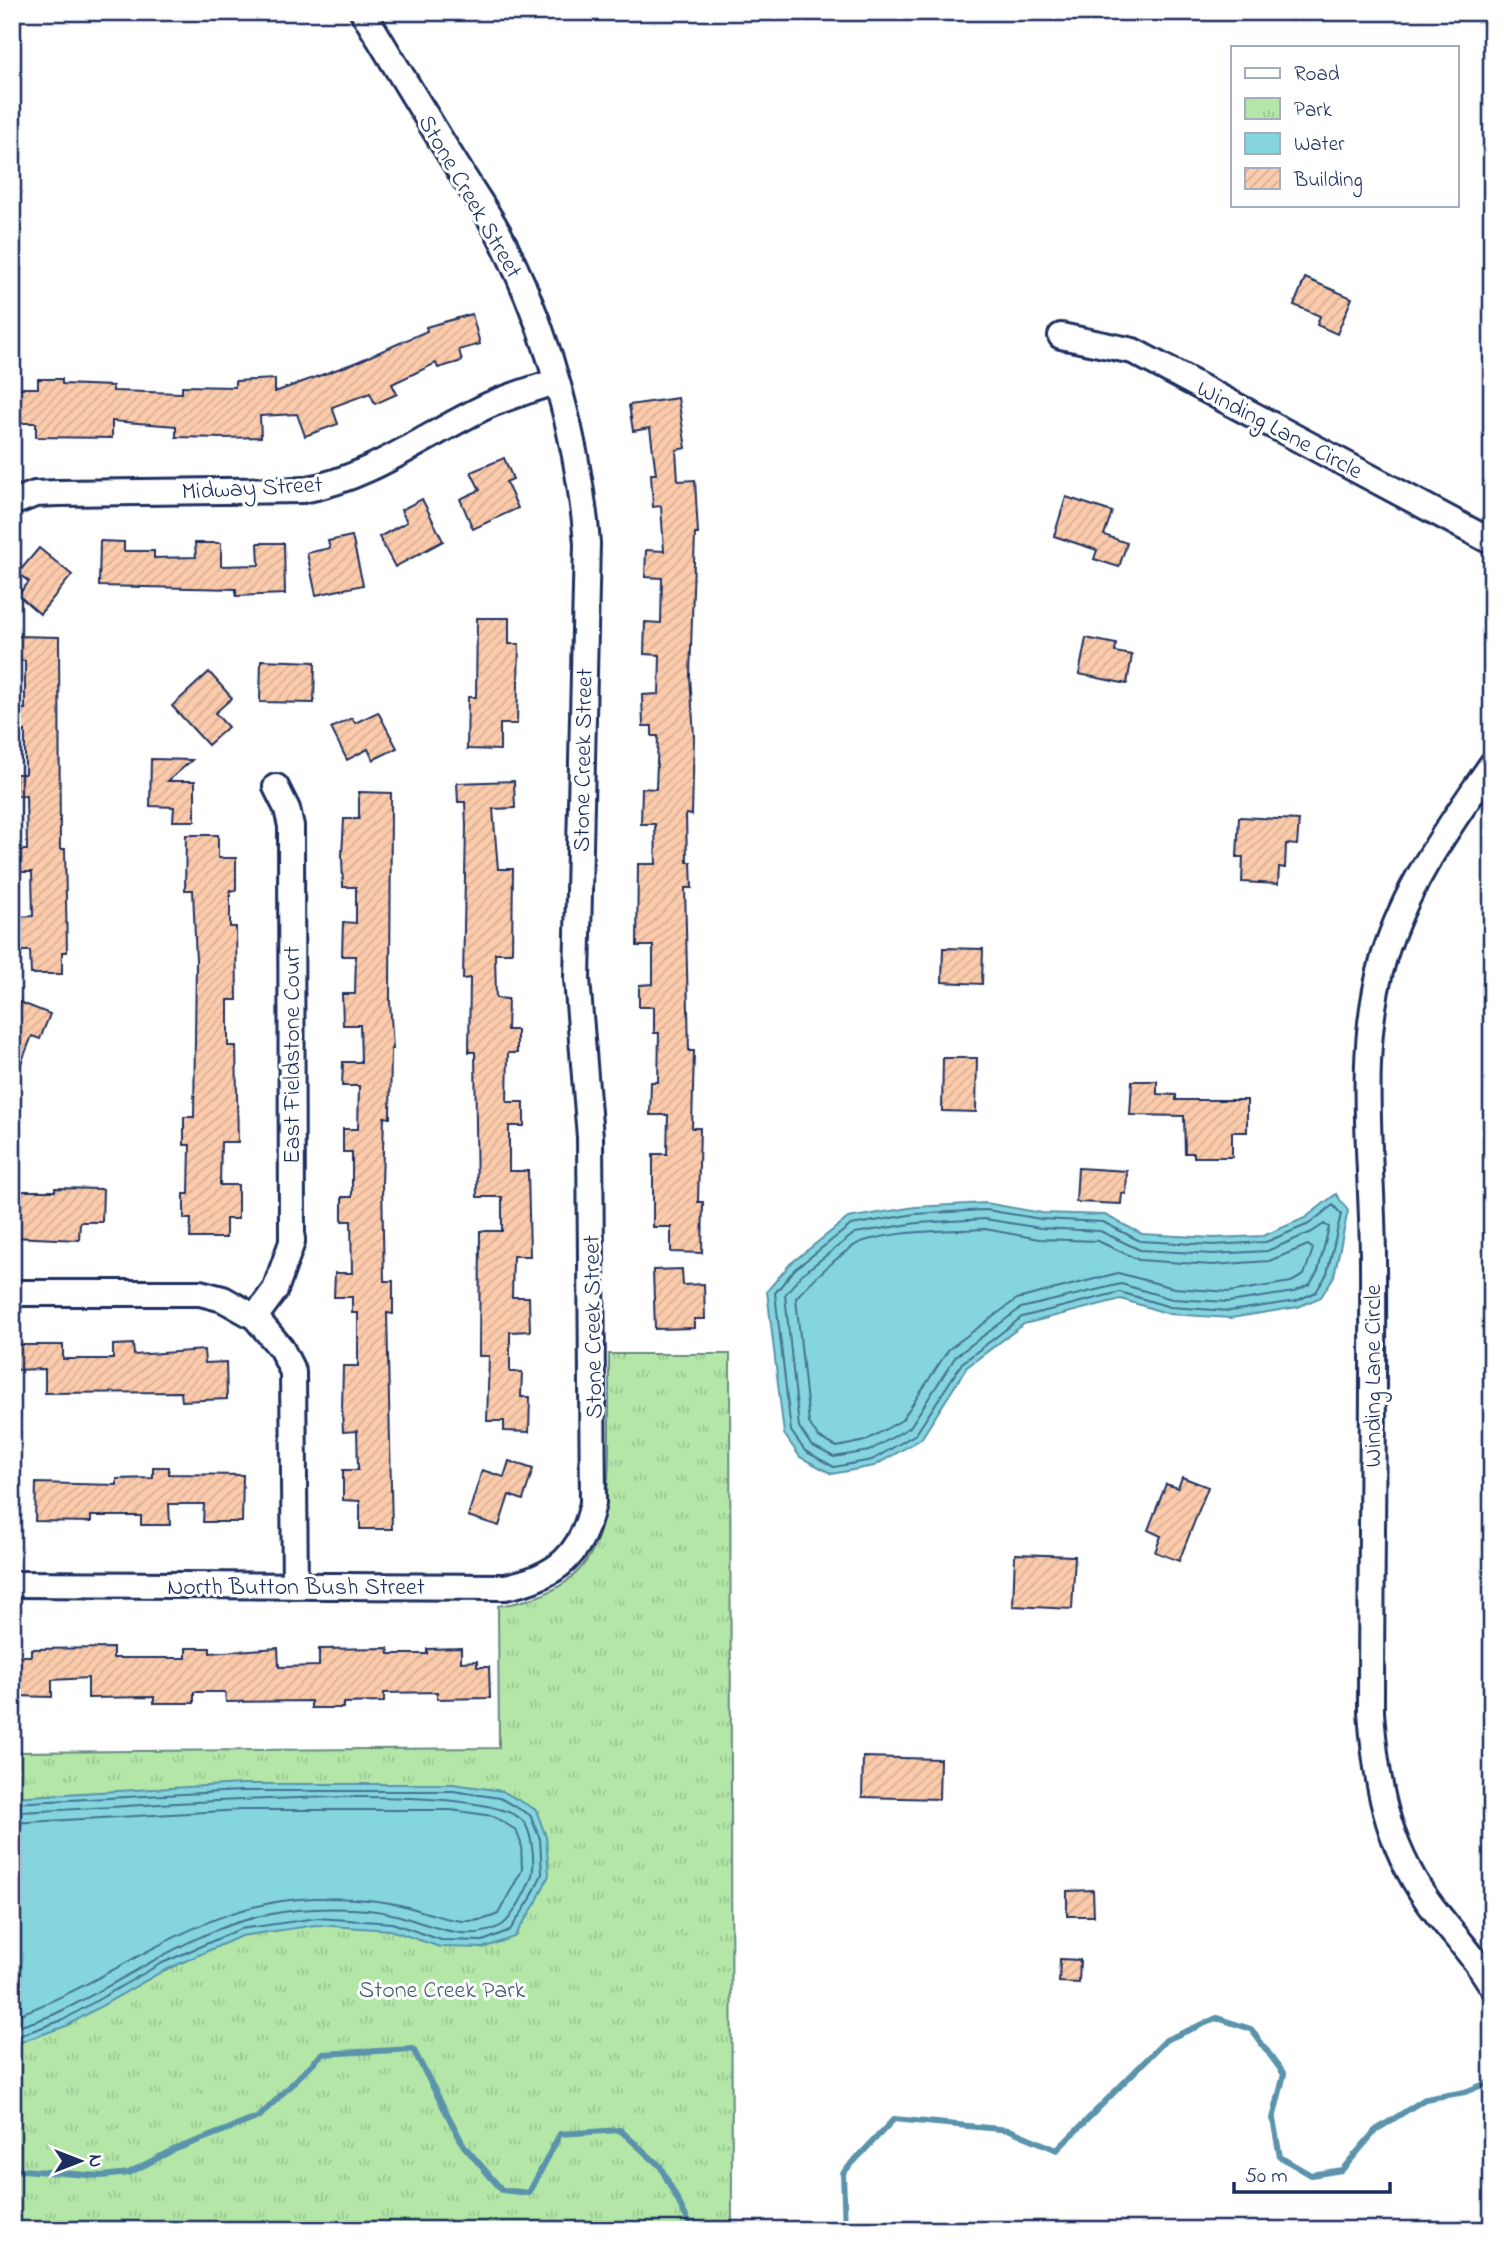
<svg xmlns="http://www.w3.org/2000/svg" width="1504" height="2242" font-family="'Indie Flower',sans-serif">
<defs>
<pattern id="park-tufts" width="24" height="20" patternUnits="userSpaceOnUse" patternTransform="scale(1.75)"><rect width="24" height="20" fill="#b3e6a7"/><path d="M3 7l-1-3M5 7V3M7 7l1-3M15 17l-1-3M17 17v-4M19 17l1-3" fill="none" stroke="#99c692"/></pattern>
<pattern id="building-hatch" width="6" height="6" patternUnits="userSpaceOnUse" patternTransform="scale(1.75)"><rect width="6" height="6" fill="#fccbab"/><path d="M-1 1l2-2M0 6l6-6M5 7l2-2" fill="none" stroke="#d7af96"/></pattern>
</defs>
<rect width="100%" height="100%" fill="#fff"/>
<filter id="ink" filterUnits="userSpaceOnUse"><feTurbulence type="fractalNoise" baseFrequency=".0143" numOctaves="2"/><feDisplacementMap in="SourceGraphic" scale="14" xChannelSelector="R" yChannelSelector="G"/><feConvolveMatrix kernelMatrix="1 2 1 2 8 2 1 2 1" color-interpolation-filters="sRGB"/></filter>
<g filter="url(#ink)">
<!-- park -->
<path fill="url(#park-tufts)" stroke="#678a82" stroke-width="2" d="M 609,1354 L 730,1354 L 732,2230 L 12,2230 L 12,1752 L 499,1748 L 498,1606 C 595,1592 608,1538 609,1451 C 609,1419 609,1386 609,1354 Z"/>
<!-- water -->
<g fill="#84d5de" stroke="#5a93ab" stroke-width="2">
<polygon points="1336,1194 1348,1211 1334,1276 1321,1297 1298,1307 1231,1318 1169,1314 1121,1299 1024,1324 967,1367 921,1439 874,1466 832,1474 800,1457 784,1434 767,1291 790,1264 848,1218 915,1207 986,1203 1042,1213 1105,1215 1142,1234 1213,1238 1263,1236 1305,1218"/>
<polygon points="241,1784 453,1784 502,1791 536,1810 546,1837 549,1875 536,1903 514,1937 483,1948 440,1947 390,1930 316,1925 241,1936 163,1971 66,2026 12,2045 12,1797"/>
</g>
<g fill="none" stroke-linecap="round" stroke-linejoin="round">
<!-- shore -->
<g stroke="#457191" stroke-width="2">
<polygon points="1333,1205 1341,1214 1327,1274 1316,1292 1296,1301 1230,1311 1170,1307 1120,1292 1022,1317 962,1363 916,1434 872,1460 834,1467 805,1451 791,1431 775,1293 795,1269 851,1225 915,1214 986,1210 1041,1219 1103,1222 1140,1241 1213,1245 1266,1242 1309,1224"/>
<polygon points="985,1219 1040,1228 1100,1231 1140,1250 1213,1254 1267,1251 1312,1232 1324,1224 1329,1227 1318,1271 1310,1284 1294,1292 1229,1302 1172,1299 1121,1284 1021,1308 956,1356 910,1427 869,1451 834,1457 811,1445 799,1427 785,1295 801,1275 855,1233 917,1223"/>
<path d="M 985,1229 L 1039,1239 L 1098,1241 L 1139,1260 L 1212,1265 L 1269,1261 L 1308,1245 L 1313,1249 L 1304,1275 L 1291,1282 L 1229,1292 L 1174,1288 L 1118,1273 L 1017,1299 L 949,1349 L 902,1420 L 865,1441 L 837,1447 L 818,1437 L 809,1423 L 796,1298 C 807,1285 846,1248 861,1242 C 899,1230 945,1231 985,1229 Z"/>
<polyline points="12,1803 241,1791 453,1791 500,1798 530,1815 540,1839 542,1874 530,1900 510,1930 483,1941 441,1940 392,1923 317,1918 240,1929 160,1964 63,2020 12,2038"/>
<path d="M 12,1812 C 98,1811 471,1774 522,1820 C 532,1830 534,1857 533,1870 C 532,1882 512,1919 502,1925 C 468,1945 429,1924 396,1915 C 373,1909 340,1908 315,1909 C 213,1912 148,1969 61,2011 C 46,2019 28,2023 12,2029"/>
<path d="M 12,1823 L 242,1810 L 451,1810 L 493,1816 L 516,1830 L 521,1843 L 522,1870 L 498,1914 C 461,1932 432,1911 395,1904 C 371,1899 341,1898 316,1898 C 201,1900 116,1981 12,2017"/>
</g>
<!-- stream -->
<g stroke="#5a93ab" stroke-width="6">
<polyline points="12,2172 22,2170 101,2176 129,2173 171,2151 259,2117 322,2054 413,2049 464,2146 502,2190 529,2193 560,2134 620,2130 660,2166 693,2230"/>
<polyline points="845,2230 843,2173 894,2119 1010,2130 1057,2150 1166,2040 1217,2018 1251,2029 1284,2074 1273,2119 1280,2157 1311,2175 1342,2170 1376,2130 1425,2099 1465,2092 1492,2081"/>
</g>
</g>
<!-- building -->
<g fill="url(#building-hatch)" stroke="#1b2f5e" stroke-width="2">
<polygon points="1305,278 1352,298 1337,334 1317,325 1320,316 1294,305"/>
<polygon points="472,314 480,344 459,350 462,361 438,368 436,363 392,384 397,394 375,404 370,393 332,407 338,424 305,436 297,414 260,416 261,437 224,438 176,437 176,426 112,421 112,438 36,437 36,423 12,423 13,388 38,388 38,379 62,379 62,384 113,386 113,391 182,393 182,386 235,387 235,381 275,379 275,392 357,362 427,331 426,327"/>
<polygon points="678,398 686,448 676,450 678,481 695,480 698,534 695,534 690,676 694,736 692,815 686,814 687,862 691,862 692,888 685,888 689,1051 694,1051 692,1128 700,1128 698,1202 703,1202 702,1253 671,1252 671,1227 653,1227 653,1154 667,1154 668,1115 650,1115 651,1082 658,1082 659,1033 654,1033 654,1007 639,1007 639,985 653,984 653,946 637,946 638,864 656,864 655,824 641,824 642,788 656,789 658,736 652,736 652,726 643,726 642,695 659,694 660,655 644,654 645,622 661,623 662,578 645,577 646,550 664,551 661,506 653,507 651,474 656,474 650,428 633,431 629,405"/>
<polygon points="504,458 513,479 506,482 518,508 473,529 460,499 480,490 471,472"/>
<polygon points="1066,497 1112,512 1104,535 1127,543 1119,567 1094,559 1097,550 1054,536"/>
<polygon points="422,499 443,541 395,567 379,537 407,522 401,510"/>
<polygon points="352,536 363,585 316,595 307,553 330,548 328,541"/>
<polygon points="100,541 124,542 124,551 154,551 154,558 196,557 195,543 221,543 221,566 259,565 258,543 284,543 285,594 236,596 236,589 99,586"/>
<polygon points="39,548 72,575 40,614 18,595 29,582 18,573"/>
<polygon points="477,618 509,618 509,644 519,644 517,724 500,724 500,750 467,749 468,697 476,697"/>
<polygon points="17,636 59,637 60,849 65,849 67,952 62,952 62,974 31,974 30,951 17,951 17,917 33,916 32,872 17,872 16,850 27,850 26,796 16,796 16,774 25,774 25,731 17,732 16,709 25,709 25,661 17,660"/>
<polygon points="1086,638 1116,644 1115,652 1132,655 1127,684 1079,674"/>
<polygon points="261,660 315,662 314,703 260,702"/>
<polygon points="209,672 232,698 215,713 228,727 208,745 172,706"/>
<polygon points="378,712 397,748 373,760 368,749 347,760 331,728 352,718 355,723"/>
<polygon points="151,759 192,760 168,781 195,781 195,821 173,821 174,807 150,806"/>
<polygon points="514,781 515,808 493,809 498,869 513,869 512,953 495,953 496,998 508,999 507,1030 517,1030 517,1053 508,1053 507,1102 524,1102 524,1126 509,1126 509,1171 528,1171 530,1256 513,1256 512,1297 529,1297 530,1331 510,1332 510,1372 522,1372 521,1397 530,1397 529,1432 504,1431 504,1421 487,1421 489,1356 479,1356 480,1231 502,1231 502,1197 477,1197 475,1052 469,1052 470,978 463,979 466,826 465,802 458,802 457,783"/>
<polygon points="359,792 391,793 390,1001 393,1049 391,1049 390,1118 384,1117 382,1184 384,1281 393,1281 393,1314 387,1313 392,1529 360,1529 360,1501 343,1500 343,1470 358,1470 357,1431 343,1432 342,1410 343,1366 358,1366 358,1313 352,1313 352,1297 334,1297 335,1273 352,1273 351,1221 342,1221 342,1197 352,1197 352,1152 343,1152 343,1129 358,1129 359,1086 342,1086 343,1062 361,1062 360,1025 343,1025 342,994 355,994 356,956 342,956 343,922 356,923 356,887 343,887 342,855 344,819 359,819"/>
<polygon points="1239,817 1299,820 1297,845 1286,844 1285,868 1279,867 1278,884 1242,882 1243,857 1237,857"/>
<polygon points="186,835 218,835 218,858 236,858 236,891 230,890 230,927 236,927 237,1000 228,1000 228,1046 236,1046 238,1142 221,1142 220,1185 238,1185 238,1219 226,1219 226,1238 190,1238 191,1219 184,1219 184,1194 189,1194 190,1145 184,1145 184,1117 194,1117 196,961 193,890 185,890"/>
<polygon points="943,948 983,949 982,984 942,982"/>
<polygon points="12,999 50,1014 40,1039 32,1036 13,1083"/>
<polygon points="943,1058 977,1058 976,1112 942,1111"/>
<polygon points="1132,1081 1157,1081 1157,1094 1176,1095 1176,1100 1247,1100 1247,1132 1232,1132 1232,1157 1194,1157 1194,1153 1185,1153 1184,1116 1130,1115"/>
<polygon points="1078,1168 1127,1171 1126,1194 1122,1193 1121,1204 1076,1202"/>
<polygon points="55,1188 103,1189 102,1222 80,1222 79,1240 12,1237 12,1191 55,1191"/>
<polygon points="682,1269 683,1285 704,1284 705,1319 694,1319 694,1328 655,1329 653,1270"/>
<polygon points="133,1344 134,1355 204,1350 205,1363 226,1362 227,1399 182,1401 181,1392 45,1393 45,1369 12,1370 12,1345 63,1345 63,1359 113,1359 113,1345"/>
<polygon points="509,1461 533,1469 523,1500 509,1495 499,1526 468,1516 482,1470 504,1477"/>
<polygon points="153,1467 169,1467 169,1474 243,1475 242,1522 203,1522 204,1504 169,1504 170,1525 141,1525 141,1516 91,1516 91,1522 35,1521 36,1483 117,1485 117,1479 153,1478"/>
<polygon points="1182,1477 1208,1487 1179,1561 1155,1552 1161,1536 1148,1530 1166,1484 1178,1488"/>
<polygon points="1015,1554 1075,1556 1072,1609 1013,1606"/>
<polygon points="113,1648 113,1658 186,1658 186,1648 210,1648 210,1653 278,1648 279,1667 319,1666 319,1649 388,1648 389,1654 427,1654 427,1649 461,1648 461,1662 477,1661 477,1667 489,1667 490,1698 437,1699 437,1692 384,1693 384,1702 343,1703 343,1708 311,1708 311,1701 226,1702 225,1692 194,1692 194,1703 154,1703 154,1697 88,1698 88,1678 52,1680 52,1697 12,1696 12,1656 31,1656 31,1649"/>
<polygon points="863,1757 940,1759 939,1799 862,1797"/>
<polygon points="1093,1890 1094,1916 1067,1916 1067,1891"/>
<polygon points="1060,1959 1080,1960 1079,1983 1059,1982"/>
</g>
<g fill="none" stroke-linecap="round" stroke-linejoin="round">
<defs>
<g id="street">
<polyline points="1061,336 1133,351 1492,542"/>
<path d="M 12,503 L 35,494 L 58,493 L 303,490 C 371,478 427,434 489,405 C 510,396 533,389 555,382"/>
<path d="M 1492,764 C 1450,825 1406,885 1384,957 C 1355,1055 1373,1161 1373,1262 C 1374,1412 1371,1562 1371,1712 C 1376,1781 1386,1842 1427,1900 C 1448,1930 1474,1954 1492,1986"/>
<polyline points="12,1293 200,1293 223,1299 255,1317 281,1348 293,1372 295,1586"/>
<polyline points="255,1317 275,1290 292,1242 291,826 287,809 276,787"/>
<path d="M 12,1584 L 505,1587 C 557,1577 582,1555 593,1503 L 590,1137 L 577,979 L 587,543 C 579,443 550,339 506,248 C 494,221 475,196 460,171 C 427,118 395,65 363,12"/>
</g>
</defs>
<!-- street casing -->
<use href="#street" stroke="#1b2f5e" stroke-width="30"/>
<!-- street -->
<use href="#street" stroke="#fff" stroke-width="24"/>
</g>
</g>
<g text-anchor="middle" stroke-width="6" stroke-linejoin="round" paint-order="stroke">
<!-- street labels -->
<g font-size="24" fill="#1b2f5e" stroke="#fff">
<text transform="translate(471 196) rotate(60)" y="8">Stone Creek Street</text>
<text transform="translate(1280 429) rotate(28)" y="8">Winding Lane Circle</text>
<text transform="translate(252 487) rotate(-3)" y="8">Midway Street</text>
<text transform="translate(582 760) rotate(-89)" y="8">Stone Creek Street</text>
<text transform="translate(291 1055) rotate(-90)" y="8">East Fieldstone Court</text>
<text transform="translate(592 1327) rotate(-91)" y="8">Stone Creek Street</text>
<text transform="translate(1372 1376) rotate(-90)" y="8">Winding Lane Circle</text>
<text x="296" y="1594">North Button Bush Street</text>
</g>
<!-- park labels -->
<g font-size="24" fill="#415d70" stroke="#fff">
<text x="442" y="1997">Stone Creek Park</text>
</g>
</g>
<!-- margin -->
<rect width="1504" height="2242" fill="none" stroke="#fff" stroke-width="42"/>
<rect x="21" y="21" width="1462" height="2200" fill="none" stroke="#1b2f5e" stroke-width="2.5" filter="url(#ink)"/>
<!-- legend -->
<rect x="1231" y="46" width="228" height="161" fill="#ffffff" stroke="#a4acbf" stroke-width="2"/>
<rect x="1245" y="68" width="35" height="10" fill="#ffffff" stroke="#a4acbf" stroke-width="2"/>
<text x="1294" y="80" font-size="21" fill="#1b2f5e">Road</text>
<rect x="1245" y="98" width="35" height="21" fill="url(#park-tufts)" stroke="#a4acbf" stroke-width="2"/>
<text x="1294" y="116" font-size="21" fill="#1b2f5e">Park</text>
<rect x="1245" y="133" width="35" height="21" fill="#84d5de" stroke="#a4acbf" stroke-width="2"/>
<text x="1294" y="150" font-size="21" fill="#1b2f5e">Water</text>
<rect x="1245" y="168" width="35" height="21" fill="url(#building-hatch)" stroke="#a4acbf" stroke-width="2"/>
<text x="1294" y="186" font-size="21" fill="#1b2f5e">Building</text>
<!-- north arrow -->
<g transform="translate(80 2161) rotate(90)" stroke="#ffffff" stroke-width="5" paint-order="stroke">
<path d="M0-5L12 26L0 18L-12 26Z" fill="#1b2f5e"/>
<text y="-10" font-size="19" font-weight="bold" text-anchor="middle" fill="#1b2f5e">N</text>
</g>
<!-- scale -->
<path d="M1234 2182v10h156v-10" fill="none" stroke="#1b2f5e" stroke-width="3.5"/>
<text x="1245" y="2182" font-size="21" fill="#1b2f5e" stroke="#ffffff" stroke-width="5" paint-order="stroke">50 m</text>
</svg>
